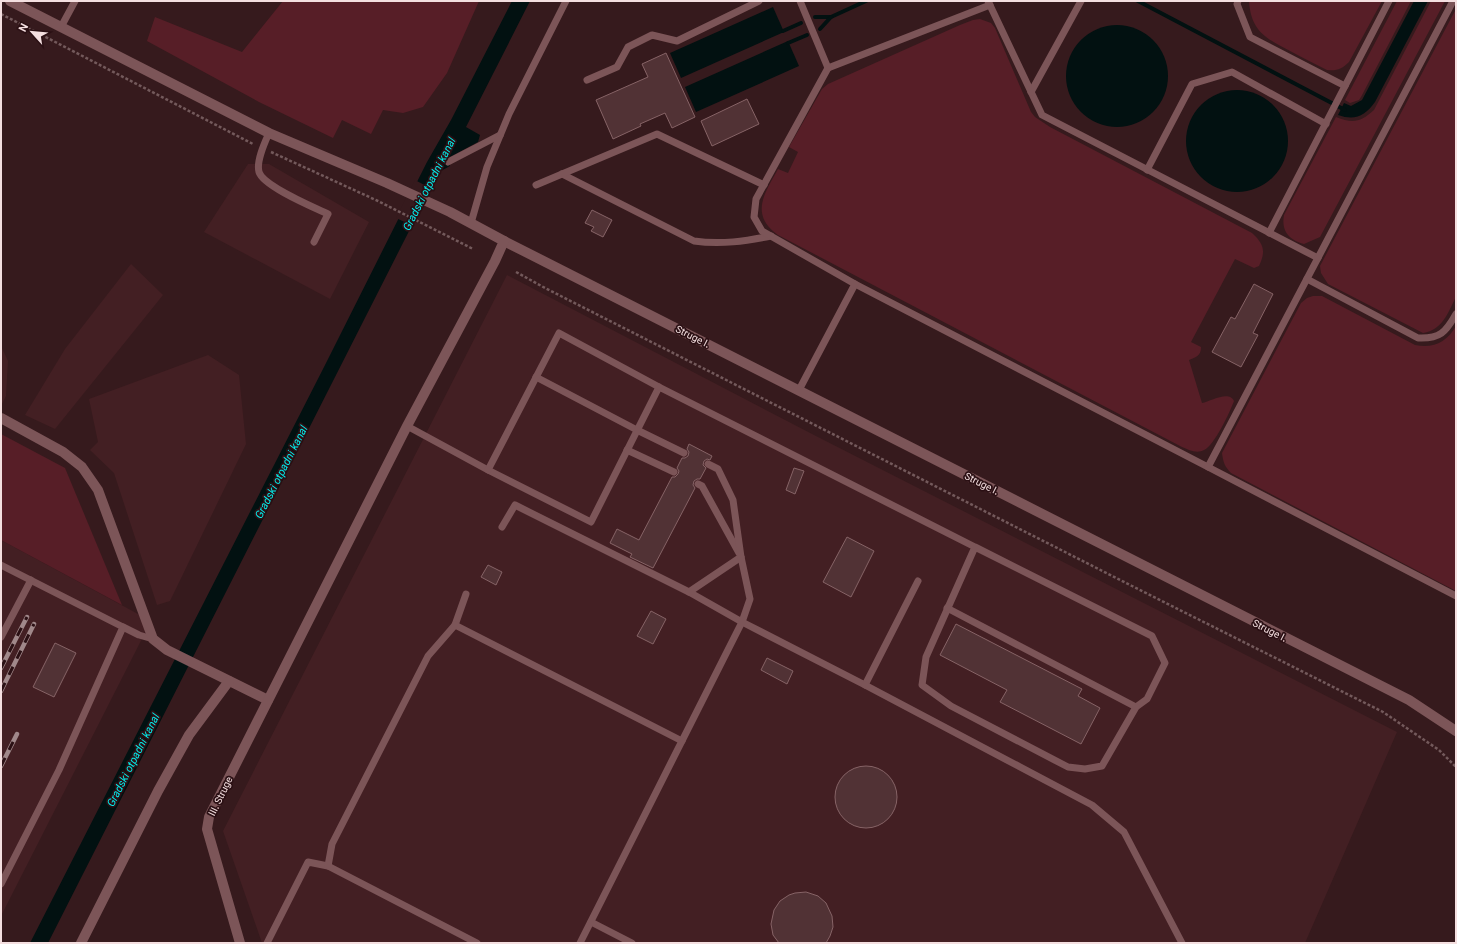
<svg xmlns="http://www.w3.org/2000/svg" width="1457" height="944" font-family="Roboto,sans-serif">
<rect width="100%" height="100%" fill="#361a1d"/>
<!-- built -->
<g fill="#431f23">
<polygon points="248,164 269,164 369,222 330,299 204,232"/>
<polygon points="131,264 163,295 55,429 25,415 65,349"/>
<polygon points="507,275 814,435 1397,732 1305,943 262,943 223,831"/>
<polygon points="1,346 8,361 6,396 1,406"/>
<polygon points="208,355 239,375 246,444 170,601 157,605 114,473 90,450 98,442 89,399"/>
<polygon points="1,540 151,621 1,916"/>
</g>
<!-- green -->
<g fill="#571e27">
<polygon points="283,1 479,1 447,73 423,107 403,113 383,110 371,134 342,120 333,138 259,102 147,41 155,17 242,52"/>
<path d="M 1249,1 L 1382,1 L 1349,62 C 1342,69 1337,71 1327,70 C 1315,64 1303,58 1292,52 C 1267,39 1251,32 1249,1 Z"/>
<polygon points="1397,1 1411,1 1361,97 1359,100 1350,103 1345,100"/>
<path d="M 1431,1 L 1445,1 L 1320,237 L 1304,244 C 1289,240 1281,231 1284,215 L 1336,117 C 1353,124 1361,122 1374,110 Z"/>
<path d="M 1456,9 L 1456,297 C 1448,312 1443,330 1423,333 L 1328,284 L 1321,273 L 1320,266 Z"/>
<path d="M 980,19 L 991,23 L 995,28 L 1031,112 L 1035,117 L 1050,127 L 1252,233 C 1264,244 1266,251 1259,266 L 1254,268 L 1235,259 L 1191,342 L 1201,347 C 1201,356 1196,357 1189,360 L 1202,403 C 1211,401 1229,390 1234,401 C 1230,412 1214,446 1204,450 C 1197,454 1189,450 1182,447 L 778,235 C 749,214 765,193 778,169 L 788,173 L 798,152 L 789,147 L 822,89 L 828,84 L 960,25 L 973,20 Z"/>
<path d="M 1313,296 L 1322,296 L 1415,345 C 1433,349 1447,342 1456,326 L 1456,591 L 1231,473 C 1225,467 1223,462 1222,453 L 1301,303 L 1307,298 Z"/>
<polygon points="1,434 65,468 122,605 1,540"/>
</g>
<!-- water -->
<g fill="#021111">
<polygon points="512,1 530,1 466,127 480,135 478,142 448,158 450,166 439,172 48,943 30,943 323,369 427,162 451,120"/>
<path d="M 1414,1 L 1428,1 L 1375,102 C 1365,116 1355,121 1338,115 L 1344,103 L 1351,106 L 1362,100 Z"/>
<polygon points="773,7 784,32 681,78 670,53"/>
<circle cx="1117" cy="76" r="51"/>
<polygon points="788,41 799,66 696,112 685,87"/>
<circle cx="1237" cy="141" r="51"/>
</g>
<!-- pier -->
<polygon fill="#361a1d" points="415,180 432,189 413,226 396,218"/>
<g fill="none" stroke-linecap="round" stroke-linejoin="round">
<!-- stream -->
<g stroke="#021111" stroke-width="4">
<polyline points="1138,1 1345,110"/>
<polyline points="815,17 831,17 866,1"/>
<polyline points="820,29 831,17"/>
<polyline points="783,31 801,23"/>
<polyline points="788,43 807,35"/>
</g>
</g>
<!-- building -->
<g fill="#513235" stroke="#866366">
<polygon points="666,53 695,117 672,128 665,113 640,124 641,126 613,139 596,100 648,77 642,64"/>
<polygon points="747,99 759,124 712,146 701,121"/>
<polygon points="592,210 612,220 603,237 591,231 594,227 585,223"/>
<polygon points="1254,284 1273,294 1253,333 1258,335 1241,367 1212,352 1231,317 1235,319"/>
<polygon points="689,444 712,456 710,460 707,459 704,461 703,465 706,468 700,479 697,479 694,481 693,485 695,488 653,568 630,557 632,554 610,543 617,529 639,540 672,477 675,477 678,474 679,471 677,468 682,458 685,458 688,456 689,452 687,449"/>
<polygon points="794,468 804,471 795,494 786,490"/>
<polygon points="847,537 874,551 851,597 823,582"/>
<polygon points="488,565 502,572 496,585 481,577"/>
<polygon points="651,611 666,619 653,644 637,636"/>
<polygon points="956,624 1082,689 1078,696 1100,708 1081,744 1000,702 1007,690 940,655"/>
<polygon points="55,643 76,653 54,697 33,687"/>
<polygon points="767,658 793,671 787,684 761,670"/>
<circle cx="866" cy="797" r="31"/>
<polygon points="806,892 818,896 826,903 832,916 833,927 830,936 826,943 779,943 773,935 771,924 774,910 780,901 789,895 795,893"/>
</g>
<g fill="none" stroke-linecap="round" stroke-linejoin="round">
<!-- path -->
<g stroke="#73595b" stroke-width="2.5" stroke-dasharray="3 2" stroke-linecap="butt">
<polyline points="1,14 253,144"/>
<polyline points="271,152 378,201 473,249"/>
<polyline points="516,272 545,288 1132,586 1383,712 1439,750 1456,767"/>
</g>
<!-- service -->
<g stroke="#7c5558" stroke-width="7">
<polyline points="988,1 1042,115 1318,258"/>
<polyline points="1238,1 1237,4 1250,37 1345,86"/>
<polyline points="61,27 75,1"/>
<polyline points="828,68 990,5"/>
<polyline points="587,80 617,67 628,47 652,35 677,41 759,1"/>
<polyline points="1031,92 1081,1"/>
<path d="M 269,133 C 265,142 256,161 259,172 C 263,186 313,207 328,214 L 314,242"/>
<polyline points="448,162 500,135"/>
<polyline points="1147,170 1192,84 1232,72 1326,124"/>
<path d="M 562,174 L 694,241 C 721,245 746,241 771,236"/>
<polyline points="536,185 657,134 764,185"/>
<polyline points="471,223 487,167 509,114 566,1"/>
<polyline points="1269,233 1389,1"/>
<path d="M 1307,279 L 1418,338 C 1440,339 1446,332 1456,314"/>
<polyline points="855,284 1208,467 1453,1"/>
<polyline points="536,377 637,430 684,453"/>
<polyline points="799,390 855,284 762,231 754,217 756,199 828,68 800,1"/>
<polyline points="407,426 488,470 591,522 659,387 975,547 926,657 922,685 951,706 1068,767 1085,769 1102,766 1136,707 1147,699 1165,663 1152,636 975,547"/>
<polyline points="627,450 674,472"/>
<polyline points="1208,467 1456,596"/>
<polyline points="488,470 559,333 659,387"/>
<polyline points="698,484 702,486 739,553"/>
<polyline points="502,527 515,505 689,592 742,622 865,685 918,581"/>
<polyline points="1,565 123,627 59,770 1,884"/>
<polyline points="689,592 741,557"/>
<polyline points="947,608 1136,707"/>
<polyline points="455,625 466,594"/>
<polyline points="123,627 139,635 153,639"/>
<polyline points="1,637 31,580"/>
<polyline points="865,685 1092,805 1124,832 1182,943"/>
<polyline points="591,922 632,943"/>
<polyline points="267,943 308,862 328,866"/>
<polyline points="477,943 328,866 332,844 428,656 455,625 682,741"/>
<polyline points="580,943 742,622 750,599 741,557 733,500 718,469 708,464"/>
</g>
<!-- minor -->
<g stroke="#7c5558" stroke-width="10">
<polyline points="504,241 1409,700 1456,731"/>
<polyline points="1,418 63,452 82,467 98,490 153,639 167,650 268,700"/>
<polyline points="81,943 158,791 189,735 229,681"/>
</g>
<!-- tertiary -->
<polyline stroke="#7c5558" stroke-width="10" points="10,1 269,133 387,183 450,212 504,241 495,261 407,426 209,817 207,829 240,943"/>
<defs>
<g id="rail">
<polyline points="1,668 27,617"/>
<polyline points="1,691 34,624"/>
<polyline points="1,766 17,734"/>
</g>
</defs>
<!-- rail casing -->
<use href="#rail" stroke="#a0888a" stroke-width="4.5"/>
<!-- rail -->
<use href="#rail" stroke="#2b1014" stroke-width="3" stroke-dasharray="9" stroke-linecap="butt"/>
</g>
<g text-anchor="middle" stroke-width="3.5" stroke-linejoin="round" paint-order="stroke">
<!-- street labels -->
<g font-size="10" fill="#f4dfe0" stroke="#2b1014">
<text transform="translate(693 336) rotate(27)" y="4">Struge I.</text>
<text transform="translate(982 483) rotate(27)" y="4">Struge I.</text>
<text transform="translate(1270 630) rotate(27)" y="4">Struge I.</text>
<text transform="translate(220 796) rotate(-64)" y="4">III. Struge</text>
</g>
<!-- water labels -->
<g font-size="11" font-style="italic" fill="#03edec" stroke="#2b1014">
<text transform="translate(429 184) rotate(-63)" y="4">Gradski otpadni kanal</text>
<text transform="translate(281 472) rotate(-63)" y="4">Gradski otpadni kanal</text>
<text transform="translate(133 760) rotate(-63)" y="4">Gradski otpadni kanal</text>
</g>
</g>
<!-- border -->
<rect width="1457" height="944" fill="none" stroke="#f4dfe0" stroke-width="4"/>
<!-- north arrow -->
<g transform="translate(32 32) rotate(297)" stroke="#2b1014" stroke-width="3" paint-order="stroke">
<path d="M0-3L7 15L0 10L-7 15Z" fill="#f4dfe0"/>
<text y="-6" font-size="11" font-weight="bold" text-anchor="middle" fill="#f4dfe0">N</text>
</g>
</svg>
